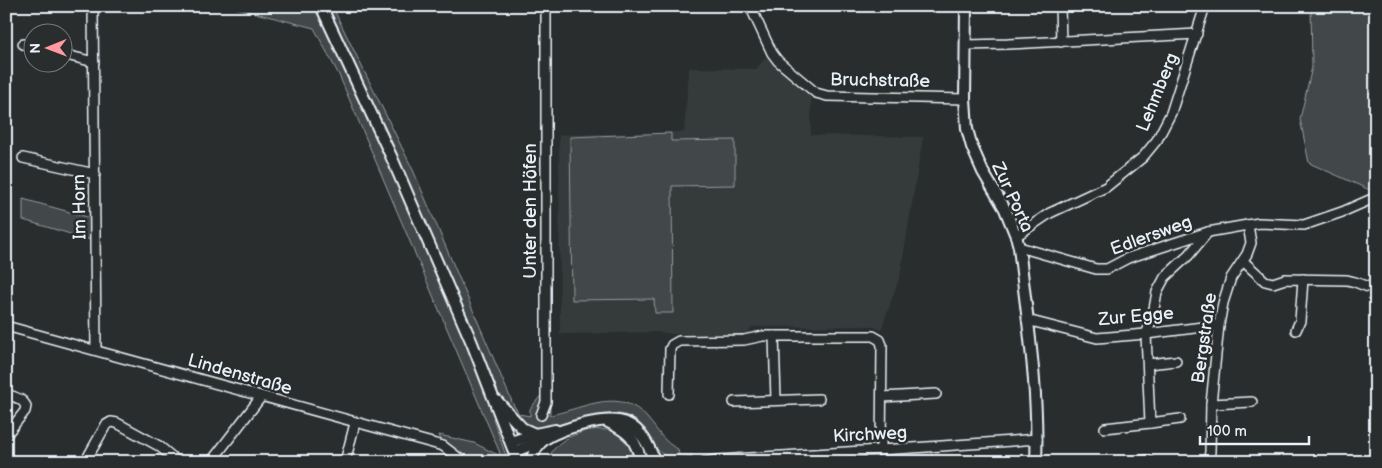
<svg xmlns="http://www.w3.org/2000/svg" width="1382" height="468" font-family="'Balsamiq Sans',sans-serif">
<rect width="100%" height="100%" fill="#2a2d2e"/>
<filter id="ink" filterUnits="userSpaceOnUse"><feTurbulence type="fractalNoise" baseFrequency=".02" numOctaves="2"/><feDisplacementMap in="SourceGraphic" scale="10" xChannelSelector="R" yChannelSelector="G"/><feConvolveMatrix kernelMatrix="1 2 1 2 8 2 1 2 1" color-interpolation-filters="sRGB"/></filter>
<g filter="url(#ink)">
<!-- built -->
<polygon fill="#363a3b" points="771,52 811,89 811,135 923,137 900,276 881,330 872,326 752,327 750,329 749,334 673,334 657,332 560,334 559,135 684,132 689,68 756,69"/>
<!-- green -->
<g fill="#424648" stroke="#959ca0">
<path d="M 228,6 L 332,6 L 413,170 L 513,404 L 519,414 L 530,416 L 530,409 L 542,394 L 541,117 L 549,118 L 550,415 C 583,409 621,385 648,419 C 658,430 664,443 678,449 L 679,455 L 693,455 L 691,458 C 684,458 674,460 668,457 C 648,450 647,416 618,414 C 605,413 592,416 580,419 C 553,425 531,439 511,409 L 493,418 L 508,462 L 457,462 L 445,451 L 439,435 L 474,443 L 498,455 L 500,453 L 339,75 L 314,28 Z"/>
<polygon points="1311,6 1376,6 1376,190 1372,191 1309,163 1300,119 1312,67"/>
<polygon points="671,133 671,141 735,140 735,185 672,186 673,313 655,313 654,299 572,300 570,137"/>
<polygon points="23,199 91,218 91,240 23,220"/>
<path d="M 588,430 C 610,429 641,428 629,462 L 547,462 C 555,441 568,437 588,430 Z"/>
<polygon points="932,451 931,462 760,462"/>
</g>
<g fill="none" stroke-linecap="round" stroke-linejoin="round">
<defs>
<g id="minor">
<polyline points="93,6 96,350"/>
<polyline points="750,6 772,53 778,61 816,93 827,96 965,99"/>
<polyline points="1060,6 1061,42"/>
<polyline points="1263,6 1263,7"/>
<polyline points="23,44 32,47"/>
<polyline points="966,45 1008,44 1197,34"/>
<polyline points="62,54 94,62"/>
<polyline points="23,158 95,174"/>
<polyline points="1016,236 1050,213 1106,187 1143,157 1157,140 1171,113 1205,6"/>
<polyline points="1019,247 1096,269 1107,269 1128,258 1208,232 1259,223 1304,225 1342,212 1374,198"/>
<polyline points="1243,261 1265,281 1273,283 1285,279 1347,280 1355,282 1376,290"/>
<polyline points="1027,320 1097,338 1146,334 1219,325"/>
<polyline points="6,326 443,446 460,459 461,462"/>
<polyline points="1296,330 1300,321 1303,279"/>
<polyline points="774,336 776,400"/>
<polyline points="1148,364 1176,361"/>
<path d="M 6,394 C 14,397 22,398 26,406 L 25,411 L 6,435"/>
<polyline points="669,394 670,349 672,345 679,341 744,340 763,336 873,336 880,340 882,345 881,450"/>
<polyline points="882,397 936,394"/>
<polyline points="734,402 819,399"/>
<polyline points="1211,404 1252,402"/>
<polyline points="541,415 546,402 546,6"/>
<polyline points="1150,423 1180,419"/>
<polyline points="1105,428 1150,423 1146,334 1152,320 1157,292 1165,277 1189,255 1208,232"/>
<polyline points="85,462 106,425 111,422 117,423 159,446 178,462"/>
<polyline points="211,462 261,397"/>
<polyline points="345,462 355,423"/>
<path d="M 705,462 L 717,460 C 824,453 930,448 1037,439"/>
<polyline points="1131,462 1147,460 1151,462"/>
<polyline points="1208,462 1210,452 1211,404 1219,325 1223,303 1231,278 1247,254 1251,243 1248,225"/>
</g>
<g id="major">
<polyline points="321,6 391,156 472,343 518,462"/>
<path d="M 966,6 L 965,99 L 967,129 L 972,147 L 983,172 L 1005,209 L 1016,236 L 1019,247 C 1027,318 1039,390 1036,462"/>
<polyline points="497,401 522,428 535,434"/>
<path d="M 608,422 C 631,433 634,438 642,462"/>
<polyline points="511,442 535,434 555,430"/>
<polyline points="514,452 543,440"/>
<path d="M 531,462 C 533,454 537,444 545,439 C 561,428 608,415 626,423 C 642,430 649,446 655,462"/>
</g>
</defs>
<!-- minor casing -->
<use href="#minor" stroke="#e8f1f8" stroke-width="12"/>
<!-- major casing -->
<use href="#major" stroke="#e8f1f8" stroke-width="14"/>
<!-- minor -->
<use href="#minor" stroke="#2a2d2e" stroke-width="9"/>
<!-- major -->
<use href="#major" stroke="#2a2d2e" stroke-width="10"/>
</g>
</g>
<g text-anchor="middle" stroke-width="5" stroke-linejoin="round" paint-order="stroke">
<!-- street labels -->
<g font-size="18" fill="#e8f1f8" stroke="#2a2d2e">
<text transform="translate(880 80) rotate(1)" y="6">Bruchstraße</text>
<text transform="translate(1157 92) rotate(-68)" y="6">Lehmberg</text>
<text transform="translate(1013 197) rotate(65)" y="6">Zur Porta</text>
<text transform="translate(79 207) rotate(-91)" y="6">Im Horn</text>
<text transform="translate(530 211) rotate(-90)" y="6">Unter den Höfen</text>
<text transform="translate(1151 235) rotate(-20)" y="6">Edlersweg</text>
<text transform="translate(1136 316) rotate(-5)" y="6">Zur Egge</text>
<text transform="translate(1204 338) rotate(-82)" y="6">Bergstraße</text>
<text transform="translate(240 374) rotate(16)" y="6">Lindenstraße</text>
<text transform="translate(870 434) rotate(-3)" y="6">Kirchweg</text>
</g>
</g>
<!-- margin -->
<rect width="1382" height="468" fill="none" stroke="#2a2d2e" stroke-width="25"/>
<rect x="12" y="12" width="1357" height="443" fill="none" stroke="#e8f1f8" stroke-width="2" filter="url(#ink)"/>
<!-- north arrow -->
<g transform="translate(48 48) rotate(269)"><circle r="24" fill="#2a2d2e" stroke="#767b7f"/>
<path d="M0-4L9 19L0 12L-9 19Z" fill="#ff9aa2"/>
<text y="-8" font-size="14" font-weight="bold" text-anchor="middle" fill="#e8f1f8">N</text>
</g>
<!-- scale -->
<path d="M1200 436v8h109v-8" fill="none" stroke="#e8f1f8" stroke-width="2.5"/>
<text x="1207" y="436" font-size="15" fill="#e8f1f8" stroke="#2a2d2e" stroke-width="4" paint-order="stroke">100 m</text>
</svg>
